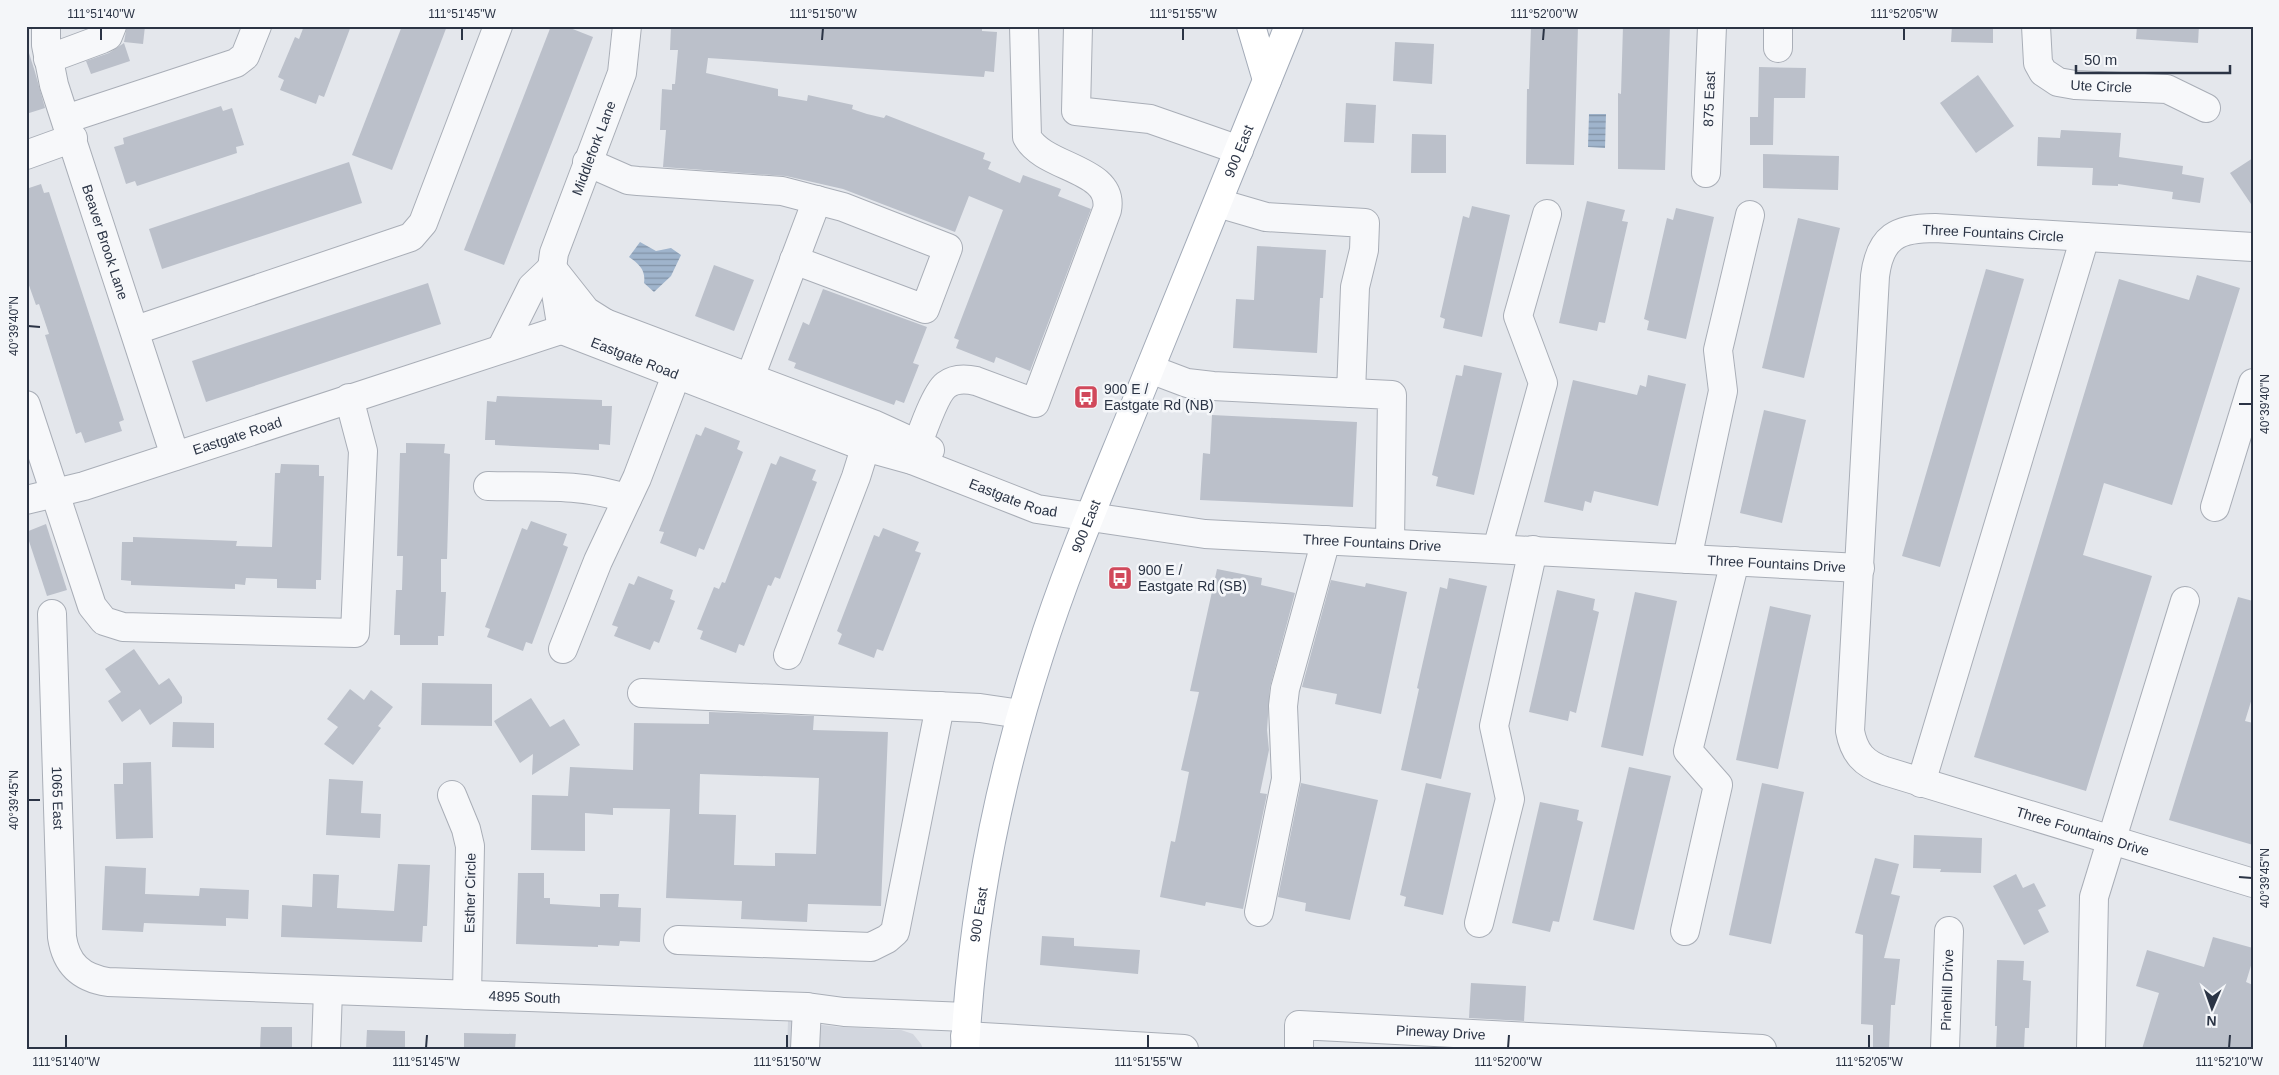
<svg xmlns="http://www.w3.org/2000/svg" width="2279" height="1075" font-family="Helvetica,sans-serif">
<defs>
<pattern id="water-rules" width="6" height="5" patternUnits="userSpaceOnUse" patternTransform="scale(1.25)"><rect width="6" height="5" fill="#9fb4cc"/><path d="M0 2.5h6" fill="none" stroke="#8293a7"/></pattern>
</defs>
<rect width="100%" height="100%" fill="#e4e7ec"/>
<!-- built -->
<polygon fill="#d2d6de" points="788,1021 840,1027 901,1030 913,1034 921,1044 923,1049 787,1049"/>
<!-- water -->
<g fill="url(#water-rules)">
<polygon points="1589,114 1606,114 1605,148 1588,147"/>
<path d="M 640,242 L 656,251 L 671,248 L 681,255 L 671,276 L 654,292 L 644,283 C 646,270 639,264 629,257 Z"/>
</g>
<!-- building -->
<g fill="#bbc0ca" fill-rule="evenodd">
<polygon points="127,26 145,26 143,44 124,42"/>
<polygon points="304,26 351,26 324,97 319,95 316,104 280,90 284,80 278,77 295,37 299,39"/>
<polygon points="402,26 447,26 392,170 352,155"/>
<polygon points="551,26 565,26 593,37 504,265 464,250"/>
<polygon points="671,26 982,26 982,31 997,32 994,72 985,71 984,77 708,58 706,73 778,89 778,96 807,101 808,95 853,105 852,109 867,114 884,118 886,115 985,153 983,159 991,162 988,169 1020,183 1023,175 1061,189 1058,196 1091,209 1030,371 996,357 994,363 956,348 959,340 954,338 1003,210 969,196 955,232 843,189 786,176 663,167 666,130 660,130 662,89 672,90 672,84 675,84 678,50 670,50"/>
<polygon points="1531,26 1578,26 1574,165 1526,164 1527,89 1529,89"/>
<polygon points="1623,26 1670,26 1665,170 1618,169 1618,93 1621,94"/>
<polygon points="1952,26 1993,26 1993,43 1951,42"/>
<polygon points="2137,26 2199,26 2198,43 2136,39"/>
<polygon points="1395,42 1434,44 1432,84 1393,81"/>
<polygon points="124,43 130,61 91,74 86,61 109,53"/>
<polygon points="26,53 29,53 35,72 45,108 26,114"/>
<polygon points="1759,67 1806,68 1805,98 1774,98 1773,145 1750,145 1750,117 1758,117"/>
<polygon points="1978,75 2014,126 1976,153 1940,103"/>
<polygon points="1346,103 1376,105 1374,143 1344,142"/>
<polygon points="221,106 223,111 232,108 244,145 236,147 237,153 137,186 135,181 126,184 114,147 124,144 123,138"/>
<polygon points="2061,130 2121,133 2119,157 2183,166 2182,174 2204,178 2200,203 2172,199 2173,192 2118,184 2118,186 2092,185 2093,168 2037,166 2038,137 2060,138"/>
<polygon points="1412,134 1446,135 1446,173 1411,173"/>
<polygon points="1763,154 1839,156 1838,190 1763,188"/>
<polygon points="2253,158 2253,207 2230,173"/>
<polygon points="349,162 362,203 162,269 149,229"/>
<polygon points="41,184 44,193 49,192 124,420 119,422 122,431 85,443 81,432 76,434 45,335 49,334 39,304 36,305 26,277 26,189"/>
<polygon points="1587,201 1625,210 1622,221 1628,222 1605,323 1599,322 1597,331 1559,323"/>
<polygon points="1472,206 1510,215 1482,337 1443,328 1445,319 1440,317 1463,216 1469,218"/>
<polygon points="1676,208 1714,217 1686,339 1647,330 1649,321 1644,319 1667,218 1673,220"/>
<polygon points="1798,218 1840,228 1804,378 1762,368"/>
<polygon points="1257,246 1326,250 1323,298 1320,298 1317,353 1233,348 1236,299 1254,300"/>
<polygon points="714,265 754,280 734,331 695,316"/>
<polygon points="1986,269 2024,279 1940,567 1902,556"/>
<polygon points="2197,275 2240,288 2172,505 2104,483 2083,555 2152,576 2086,791 1974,757 2119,279 2189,300"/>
<polygon points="428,283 441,324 206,402 192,361"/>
<polygon points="823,289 927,327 913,363 919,365 904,403 896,400 894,405 794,368 796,363 788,360 803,322 809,325"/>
<polygon points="1464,365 1502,373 1474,495 1436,486 1438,477 1432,475 1456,375 1462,376"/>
<polygon points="1648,375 1686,384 1658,506 1594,491 1591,503 1585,501 1583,511 1544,502 1573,380 1637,395 1640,385 1646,387"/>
<polygon points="497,396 602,400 602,406 612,406 610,445 599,444 599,450 495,445 495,440 485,440 487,401 496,402"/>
<polygon points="1764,410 1806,420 1782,523 1740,513"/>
<polygon points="1212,415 1357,422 1353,507 1200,500 1203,453 1210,454"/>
<polygon points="705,427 740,441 737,449 743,452 704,550 699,548 696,557 660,543 664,532 659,531 696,434 701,436"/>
<polygon points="406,443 445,444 444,453 450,454 447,559 441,559 441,592 446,592 444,636 438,636 438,645 400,645 400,635 394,635 396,590 402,590 403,556 397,556 400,453 406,453"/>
<polygon points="780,456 816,470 812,480 817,482 780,579 775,577 771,586 768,585 744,646 739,644 736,653 700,639 703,631 697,629 714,587 719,589 722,582 725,583 771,463 776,465"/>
<polygon points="281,464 319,465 319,476 324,476 321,580 316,580 316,589 277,588 277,579 246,578 245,585 235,584 235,589 131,585 131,581 121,580 122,542 133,542 133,537 237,541 236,546 272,547 275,473 280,473"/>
<polygon points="531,521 567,534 563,545 568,547 532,644 526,642 523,651 487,637 490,629 485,627 522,528 527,530"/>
<polygon points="46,524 67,590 47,596 26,532"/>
<polygon points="883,528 919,542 915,551 921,553 883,651 877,649 874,658 838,644 842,634 837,631 874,535 879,537"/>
<polygon points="1217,569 1262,578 1261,585 1295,593 1270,687 1267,730 1269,750 1260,793 1267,794 1243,909 1206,902 1205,906 1160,897 1171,841 1175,842 1189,772 1181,770 1199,692 1190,691"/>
<polygon points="638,576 673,590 670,599 675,601 659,643 654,641 650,650 614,636 618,627 612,625 629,583 634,585"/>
<polygon points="1449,578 1487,586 1441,779 1401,770 1419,689 1417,688 1440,587 1447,589"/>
<polygon points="1331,580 1365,587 1366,583 1407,592 1381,714 1335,704 1337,694 1302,687"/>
<polygon points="1557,590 1595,599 1593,610 1599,612 1576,713 1570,711 1568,721 1529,712"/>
<polygon points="1635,592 1677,601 1643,756 1601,747"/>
<polygon points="2238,597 2253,601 2253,695 2245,721 2253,723 2253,845 2169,820"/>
<polygon points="1770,606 1811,615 1778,769 1736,760"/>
<polygon points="134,649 159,685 169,678 182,697 182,703 150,725 140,709 122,722 108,701 121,692 105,669"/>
<polygon points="422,683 492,684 492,726 421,725"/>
<polygon points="350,689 364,700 371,690 393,707 378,726 381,728 353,765 324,744 338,727 327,719"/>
<polygon points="531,698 550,727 564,719 580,745 532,775 533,754 520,763 494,721"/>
<path d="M 709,712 L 814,716 L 813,730 L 888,732 L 881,906 L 808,904 L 807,922 L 741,919 L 742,901 L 666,898 L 670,809 L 613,808 L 613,815 L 585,813 L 585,851 L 531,850 L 532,795 L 568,796 L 570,767 L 633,770 L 634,723 L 709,724 ZM 700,774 L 819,778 L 816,854 L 775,853 L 775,866 L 734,865 L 736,815 L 699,814 Z"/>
<polygon points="173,722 214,723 214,748 172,747"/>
<polygon points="151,762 153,838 116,839 114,784 123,784 123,763"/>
<polygon points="1629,767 1671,776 1634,930 1593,920"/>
<polygon points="329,779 363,781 361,813 381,814 380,838 326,835"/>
<polygon points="1301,783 1378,800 1350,920 1305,911 1306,903 1278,897"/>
<polygon points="1426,783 1471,793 1443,915 1404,906 1406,897 1400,895"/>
<polygon points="1762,783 1804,792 1771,944 1729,935"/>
<polygon points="1540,802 1579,810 1577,820 1583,822 1559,922 1553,921 1550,932 1512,923"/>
<polygon points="1914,835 1982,838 1981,873 1940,872 1941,869 1913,868"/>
<polygon points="1875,858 1899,864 1891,894 1900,896 1884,958 1900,959 1895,1005 1891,1005 1889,1049 1873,1049 1873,1025 1861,1024 1863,935 1855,933"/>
<polygon points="398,864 430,865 427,926 423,926 422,942 281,937 282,905 312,907 313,874 339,875 337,908 394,911"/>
<polygon points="105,866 146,868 145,894 199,896 200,888 249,890 248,919 226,918 226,926 144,923 143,932 102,930"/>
<polygon points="518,873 544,873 544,898 550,898 550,904 600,907 600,894 619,894 618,907 641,908 640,942 620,941 619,946 598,945 598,947 516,944"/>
<polygon points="2016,874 2023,888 2034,883 2046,906 2038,910 2049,932 2024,945 1993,886"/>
<polygon points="1042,936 1074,938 1074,946 1140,950 1138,974 1040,965"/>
<polygon points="2213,937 2253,948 2253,959 2246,982 2253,985 2253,1049 2142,1049 2159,993 2136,986 2147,950 2204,967"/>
<polygon points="1997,960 2024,961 2023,980 2031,981 2029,1028 2025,1028 2024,1049 1996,1049 1997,1026 1995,1026"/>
<polygon points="1471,983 1526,986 1524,1021 1469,1018"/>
<polygon points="261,1027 292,1027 292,1049 260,1049"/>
<polygon points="367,1030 405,1031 405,1049 366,1049"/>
<polygon points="464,1033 516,1034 515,1049 464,1049"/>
</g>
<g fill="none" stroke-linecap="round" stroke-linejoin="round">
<defs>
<g id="minor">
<path id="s1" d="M 46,26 L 46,45 L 54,85 L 175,456"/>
<polyline points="1078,26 1076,111 1150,119 1239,150"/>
<path id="s2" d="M 2036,26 L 2038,63 L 2043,72 L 2058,82 L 2075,85 L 2167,89 L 2206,108"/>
<polyline points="1778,48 1778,26"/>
<polyline points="48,59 102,39 108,36 112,26"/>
<polyline points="66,119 236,63 245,56 257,26"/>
<polyline points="26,155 73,138"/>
<polyline points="587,162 628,180 638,181 782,191 843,207 948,248 925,309 794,260"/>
<path id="s3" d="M 1706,173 L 1712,26"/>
<path id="s4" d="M 2253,247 L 1935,228 C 1897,228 1880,237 1875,276 L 1850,731 C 1854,753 1864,764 1885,771 L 2253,883"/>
<polyline points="136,330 411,237 423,223 498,26"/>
<path id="s5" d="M 562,330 L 865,447 L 912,460 L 1037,509 L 1205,534 L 1860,568"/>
<path id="s6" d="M 562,330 L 552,268 L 554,253 L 622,73 L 627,26"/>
<polyline points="501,349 532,287 552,268 586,311 605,323"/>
<polyline points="1150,369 1187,383 1213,386 1351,393 1355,287 1364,250 1365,223 1266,217 1218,203"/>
<polyline points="1351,393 1392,395 1390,543"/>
<polyline points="743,396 817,200"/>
<polyline points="26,405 92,606 104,621 123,627 355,633 363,451 349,398"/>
<path d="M 912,460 C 918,444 934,394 946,385 C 955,378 967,379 976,381 L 1035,403 L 1107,210 C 1115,168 1044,169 1027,137 L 1024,26"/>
<path d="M 488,486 C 534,487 583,483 627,499"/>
<path id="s7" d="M 26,500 L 84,486 L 582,323 L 605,323 L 873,424 L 930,450"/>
<polyline points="2215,507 2253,383"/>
<polyline points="1497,549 1543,383 1518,316 1547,214"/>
<polyline points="1687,559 1723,391 1718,350 1750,215"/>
<path id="s8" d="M 52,614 L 62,937 C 66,964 81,978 108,982 L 807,1007 L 844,1012 L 966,1017"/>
<polyline points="563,649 598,561 637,478 683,357"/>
<polyline points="788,655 856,477 871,429"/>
<polyline points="642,693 980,708 1021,714"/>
<polyline points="1921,783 2085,237"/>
<polyline points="452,795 466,829 470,846 467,995"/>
<polyline points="1259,912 1286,779 1283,706 1285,689 1326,540"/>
<polyline points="1479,923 1510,799 1494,726 1533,550"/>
<polyline points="1685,931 1718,785 1688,751 1735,561"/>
<polyline points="678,940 871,947 887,939 895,932 940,706"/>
<polyline points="965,1036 1184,1049"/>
<polyline points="326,1049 328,990"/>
<polyline points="805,1049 807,1007"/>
<path id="s9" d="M 1299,1049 L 1299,1025 L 1762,1049"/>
<path id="s10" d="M 1945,1049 L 1949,931"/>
<polyline points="2091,1049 2094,897 2185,601"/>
</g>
<g id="major">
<polyline points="1251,26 1267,80"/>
<path id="s11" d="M 965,1049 C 972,915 998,784 1039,656 C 1067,566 1105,480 1140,393 C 1190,271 1240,149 1289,26"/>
</g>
</defs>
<!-- minor casing -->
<use href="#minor" stroke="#a9aeb7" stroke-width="30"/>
<!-- major casing -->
<use href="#major" stroke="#a3abb8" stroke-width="30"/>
<!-- minor -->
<use href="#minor" stroke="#f7f8fa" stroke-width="28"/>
<!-- major -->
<use href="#major" stroke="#fff" stroke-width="28"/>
</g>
<!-- ticks -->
<path fill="none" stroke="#2b3445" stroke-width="2" d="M 101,40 L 101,28M 462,40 L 462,28M 822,40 L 823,28M 1183,40 L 1183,28M 1543,40 L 1544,28M 1904,40 L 1904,28M 28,326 L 40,327M 2239,404 L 2252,404M 28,800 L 40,800M 2239,877 L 2252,878M 66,1048 L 66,1035M 426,1048 L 427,1035M 787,1048 L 787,1035M 1148,1048 L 1148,1035M 1508,1048 L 1509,1035M 1869,1048 L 1869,1035M 2229,1048 L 2230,1035"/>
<!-- icons -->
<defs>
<symbol id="bus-square" viewBox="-11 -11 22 22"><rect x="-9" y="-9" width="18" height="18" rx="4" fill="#d1495b" stroke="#f4f6f9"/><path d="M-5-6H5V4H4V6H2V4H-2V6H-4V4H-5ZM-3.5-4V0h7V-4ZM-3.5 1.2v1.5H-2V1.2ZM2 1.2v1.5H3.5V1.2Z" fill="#fff"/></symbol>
</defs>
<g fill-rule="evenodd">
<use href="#bus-square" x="1072" y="383" width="28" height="28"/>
<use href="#bus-square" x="1106" y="564" width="28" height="28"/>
</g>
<g text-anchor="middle" stroke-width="5" stroke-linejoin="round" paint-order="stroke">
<!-- street labels -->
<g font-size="14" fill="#2b3445" stroke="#f4f6f9">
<text dy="5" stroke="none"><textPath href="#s2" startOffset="109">Ute Circle</textPath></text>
<text dy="5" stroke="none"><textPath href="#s3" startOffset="74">875 East</textPath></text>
<text dy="5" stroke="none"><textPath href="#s6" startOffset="190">Middlefork Lane</textPath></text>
<text dy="5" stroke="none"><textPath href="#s11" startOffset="944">900 East</textPath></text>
<text transform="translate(1993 233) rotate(3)" y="5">Three Fountains Circle</text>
<text dy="5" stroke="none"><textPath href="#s1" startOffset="225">Beaver Brook Lane</textPath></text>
<text dy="5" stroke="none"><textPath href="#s5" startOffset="78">Eastgate Road</textPath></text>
<text dy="5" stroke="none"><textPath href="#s7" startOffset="221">Eastgate Road</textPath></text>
<text dy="5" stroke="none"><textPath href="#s5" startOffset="482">Eastgate Road</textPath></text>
<text dy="5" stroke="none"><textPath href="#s11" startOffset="539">900 East</textPath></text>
<text dy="5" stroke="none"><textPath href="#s5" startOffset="845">Three Fountains Drive</textPath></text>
<text dy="5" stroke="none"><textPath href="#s5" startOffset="1250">Three Fountains Drive</textPath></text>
<text dy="5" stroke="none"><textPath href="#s8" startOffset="184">1065 East</textPath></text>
<text dy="5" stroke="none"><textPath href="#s4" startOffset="1125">Three Fountains Drive</textPath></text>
<text transform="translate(470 893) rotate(-89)" y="5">Esther Circle</text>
<text dy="5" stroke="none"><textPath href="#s11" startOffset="135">900 East</textPath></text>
<text dy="5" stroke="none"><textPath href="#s10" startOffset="59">Pinehill Drive</textPath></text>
<text dy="5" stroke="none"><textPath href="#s8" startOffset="810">4895 South</textPath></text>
<text dy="5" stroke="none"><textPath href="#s9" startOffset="166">Pineway Drive</textPath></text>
</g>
<!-- poi labels -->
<g font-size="14" fill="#2b3445" stroke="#f4f6f9" text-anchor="start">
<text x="1104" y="394">900 E /<tspan x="1104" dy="16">Eastgate Rd (NB)</tspan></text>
<text x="1138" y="575">900 E /<tspan x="1138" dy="16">Eastgate Rd (SB)</tspan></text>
</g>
</g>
<!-- border -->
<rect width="2279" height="1075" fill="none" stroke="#f4f6f9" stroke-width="55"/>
<!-- north arrow -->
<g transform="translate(2212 1008) rotate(182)" stroke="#f4f6f9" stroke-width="4" paint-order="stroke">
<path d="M0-4L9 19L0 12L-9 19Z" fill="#2b3445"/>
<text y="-8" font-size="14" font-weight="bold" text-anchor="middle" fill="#2b3445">N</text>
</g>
<!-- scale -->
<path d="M2076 65v8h154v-8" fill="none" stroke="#2b3445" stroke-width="2.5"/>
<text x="2084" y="65" font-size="15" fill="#2b3445" stroke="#f4f6f9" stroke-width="4" paint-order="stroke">50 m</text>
<rect x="28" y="28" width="2224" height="1020" fill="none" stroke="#2b3445" stroke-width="2"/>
<g font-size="12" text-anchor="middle" fill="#2b3445">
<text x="101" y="18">111°51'40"W</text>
<text x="462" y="18">111°51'45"W</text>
<text x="823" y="18">111°51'50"W</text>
<text x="1183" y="18">111°51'55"W</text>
<text x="1544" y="18">111°52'00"W</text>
<text x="1904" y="18">111°52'05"W</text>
<text transform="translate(14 326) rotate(-90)" y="4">40°39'40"N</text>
<text transform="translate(2265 404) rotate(-90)" y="4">40°39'40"N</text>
<text transform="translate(14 800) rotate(-90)" y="4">40°39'45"N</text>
<text transform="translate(2265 878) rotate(-90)" y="4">40°39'45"N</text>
<text x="66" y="1066">111°51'40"W</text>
<text x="426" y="1066">111°51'45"W</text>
<text x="787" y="1066">111°51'50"W</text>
<text x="1148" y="1066">111°51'55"W</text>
<text x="1508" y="1066">111°52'00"W</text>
<text x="1869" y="1066">111°52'05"W</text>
<text x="2229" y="1066">111°52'10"W</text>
</g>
</svg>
